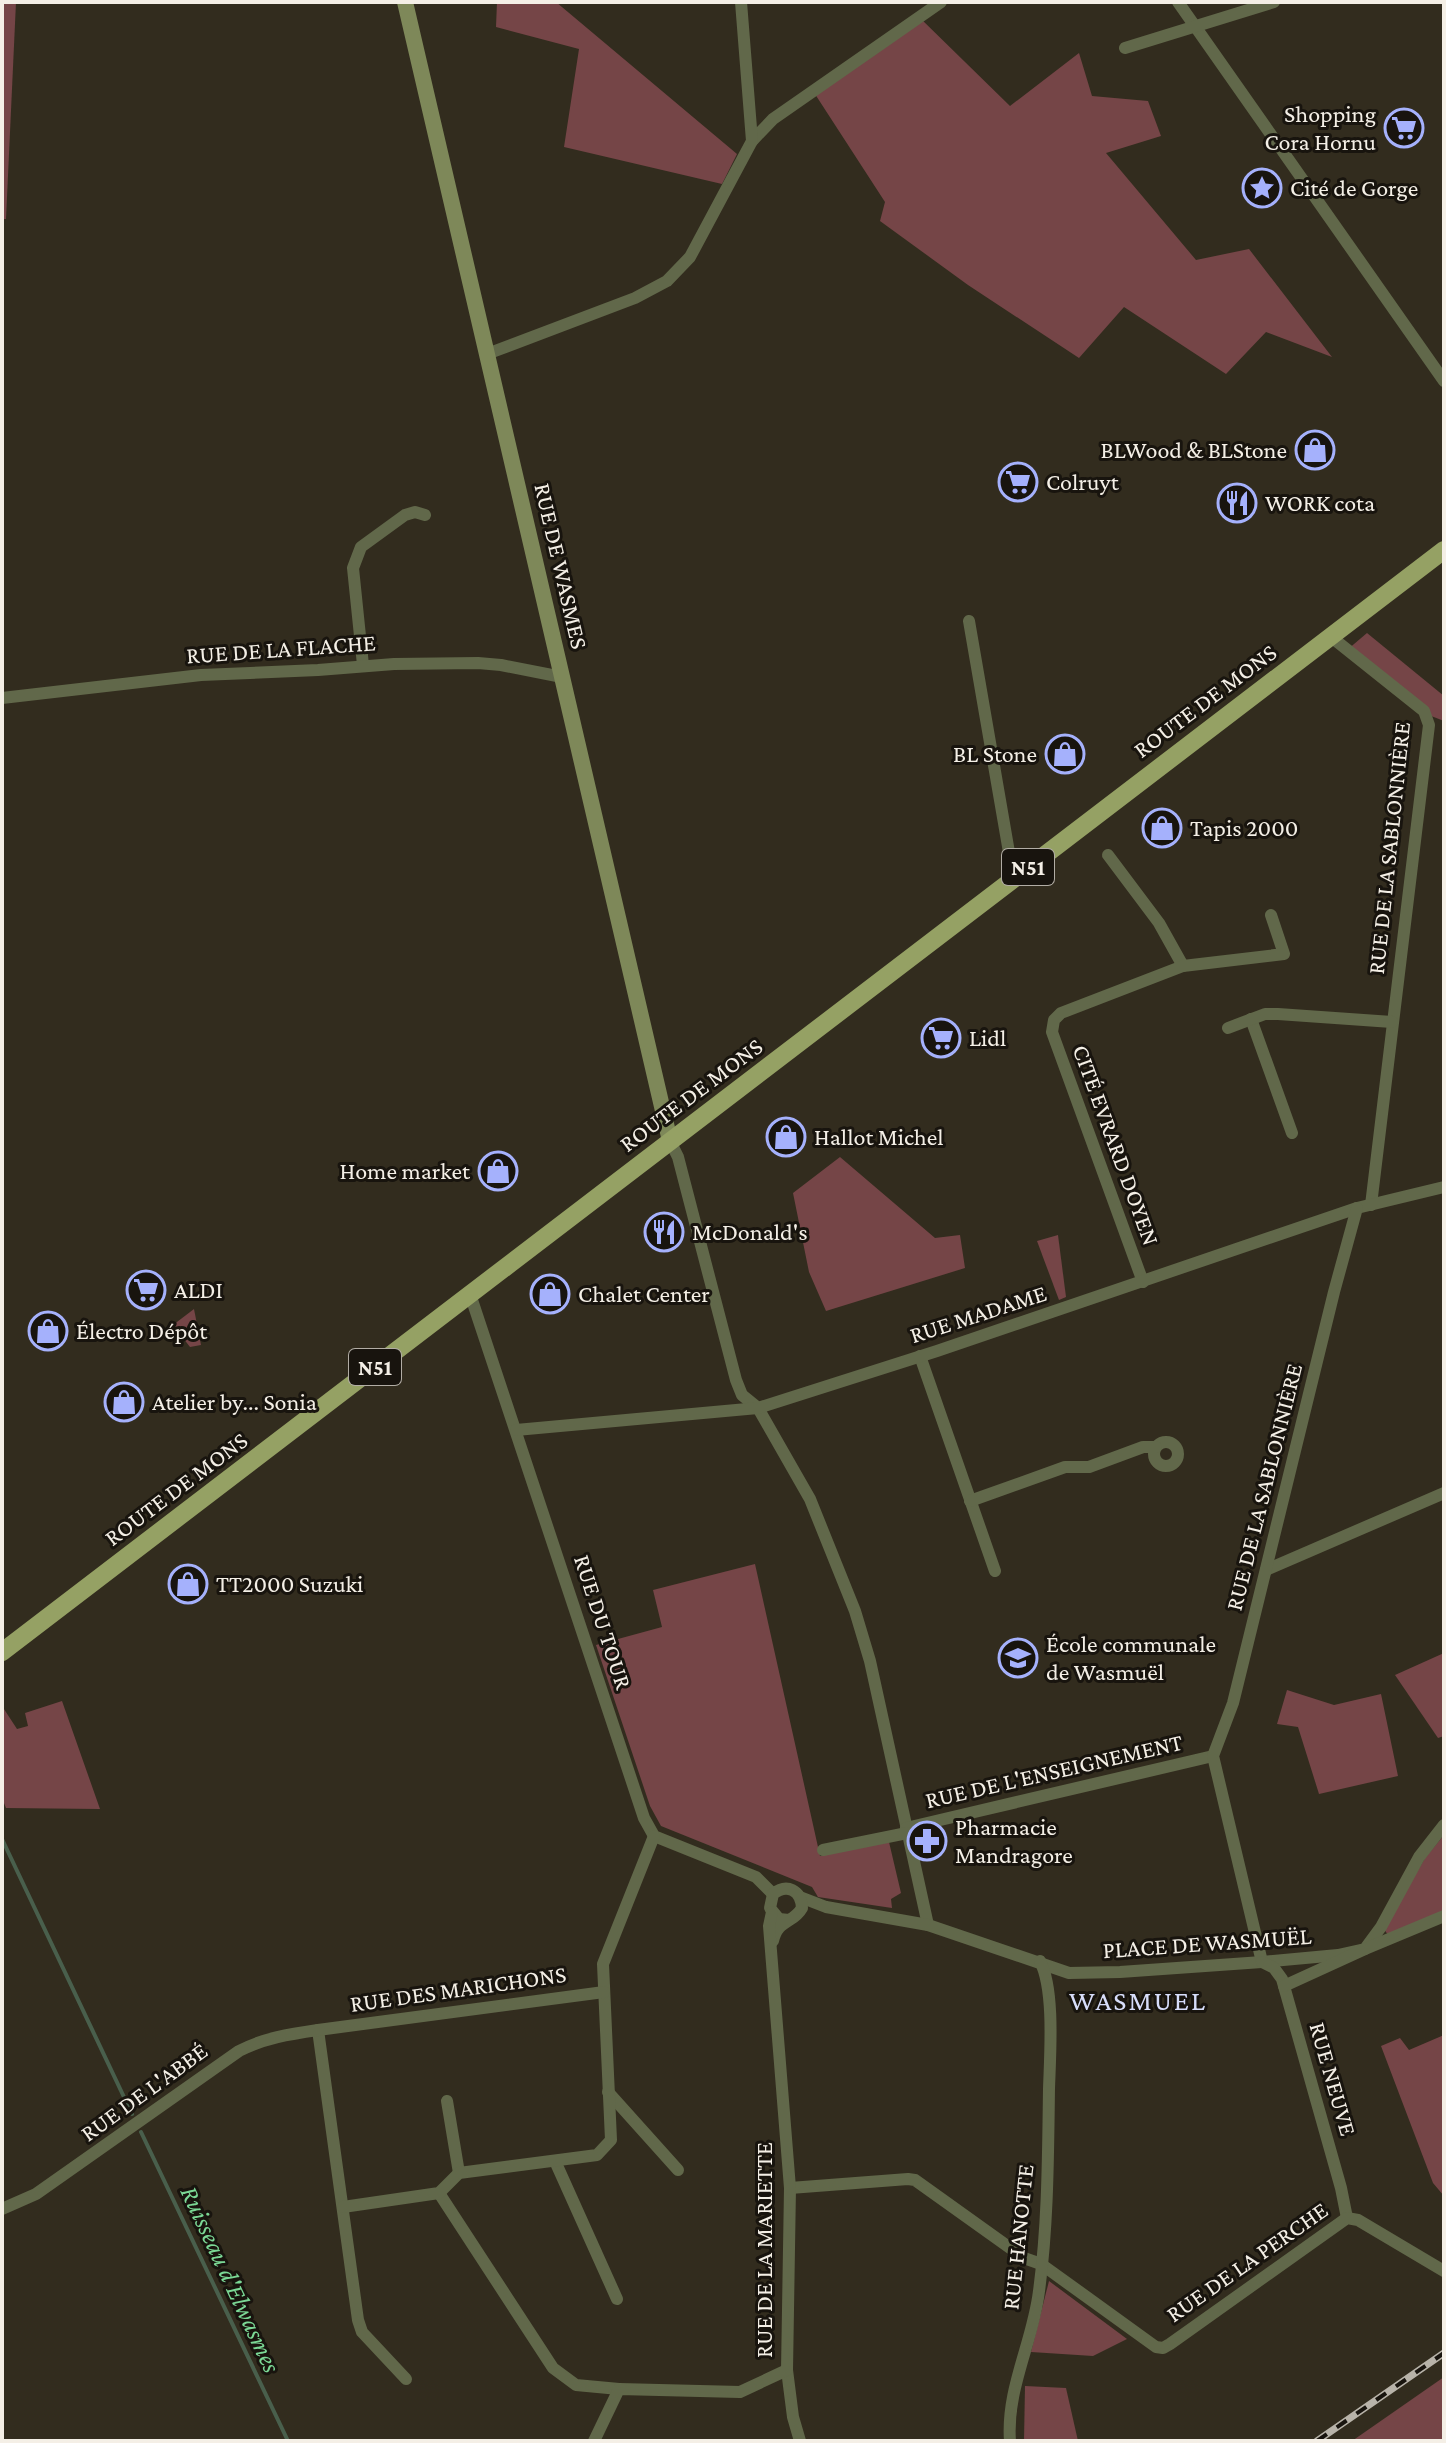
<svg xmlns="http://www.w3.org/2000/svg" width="1446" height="2443" font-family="'Crimson Pro',serif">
<rect width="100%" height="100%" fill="#322c1e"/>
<!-- green -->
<g fill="#754547">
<polygon points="2,2 16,2 6,219 2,219"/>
<polygon points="497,2 556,2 737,154 722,184 564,147 579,49 496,27"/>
<polygon points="919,17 1010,106 1079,53 1092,96 1148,101 1161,136 1106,153 1196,260 1249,249 1332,357 1266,332 1226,374 1124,307 1079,358 968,285 880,221 885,202 813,91"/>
<polygon points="1367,633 1444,696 1444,721 1426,714 1347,650"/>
<polygon points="840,1157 935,1238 960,1235 965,1268 826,1311 809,1272 793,1193"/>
<polygon points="1058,1235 1066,1297 1059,1300 1037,1241"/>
<polygon points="194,1309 201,1345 190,1347 173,1325"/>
<polygon points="755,1564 820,1856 889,1842 901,1893 891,1899 892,1908 818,1897 812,1887 661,1826 650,1806 596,1645 662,1627 653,1590"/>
<polygon points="1444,1653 1444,1736 1438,1738 1395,1675"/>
<polygon points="1287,1690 1334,1705 1381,1694 1398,1776 1319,1794 1298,1727 1277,1724"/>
<polygon points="62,1701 100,1809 6,1808 2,1798 2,1706 17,1729 28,1726 25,1713"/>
<polygon points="1444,1835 1444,1912 1388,1935 1384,1929 1425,1858"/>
<polygon points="1444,2035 1444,2196 1433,2183 1381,2046 1400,2038 1409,2050"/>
<polygon points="1049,2281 1127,2339 1093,2356 1031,2352"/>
<polygon points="1444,2377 1444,2441 1352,2441"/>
<polygon points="1025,2386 1066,2388 1078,2441 1024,2441"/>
</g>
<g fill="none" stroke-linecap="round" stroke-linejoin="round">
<!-- stream -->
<g stroke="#495f4c" stroke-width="4">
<polyline points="2,1839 132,2114"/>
<polyline points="141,2132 288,2441"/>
</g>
<!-- street -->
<g stroke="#61684a" stroke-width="12">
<polyline points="1178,2 1444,381"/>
<polyline points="1125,48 1274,2"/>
<polyline points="752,141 773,119 941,2"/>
<polyline points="487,354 635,298 667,281 690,257 752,141 741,2"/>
<polyline points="969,621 1010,858 1019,874"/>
<polyline points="1330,636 1424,711 1429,725 1371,1205"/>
<polyline points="363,665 353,568 361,547 405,515 415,512 425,515"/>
<polyline points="2,698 201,675 318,670 394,664 478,663 501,665 562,677"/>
<polyline points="1108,855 1159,923 1183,966"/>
<polyline points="1251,1019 1292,1133"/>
<polyline points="1228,1028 1265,1014 1278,1014 1392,1022"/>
<polyline points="670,1141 678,1157 736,1380 742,1395 758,1408 810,1499 855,1611 870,1661 928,1925"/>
<polyline points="1143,1282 1052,1032 1054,1020 1061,1013 1183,966 1284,954 1271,915"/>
<polyline points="470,1294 644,1818 654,1836 756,1877 773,1894"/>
<polyline points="920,1356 995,1571"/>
<polyline points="516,1430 758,1408 937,1351 1357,1208 1444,1187"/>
<circle cx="1166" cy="1454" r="12"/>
<polyline points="970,1501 1065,1467 1089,1467 1143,1447 1156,1447"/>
<polyline points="1266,1570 1444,1493"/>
<polyline points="906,1828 1213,1756"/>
<polyline points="823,1850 907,1833"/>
<polyline points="800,1897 826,1907 928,1925 1069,1973 1120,1972 1262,1962 1338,1955 1365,1949"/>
<path d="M 773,1941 C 778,1919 793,1924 802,1908 C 801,1890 787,1883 773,1894 L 770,1908 L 779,1919 L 789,1920"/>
<polyline points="1367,1946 1381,1927 1419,1857 1444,1825"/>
<polyline points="1262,1962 1213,1756 1233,1703 1334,1292 1357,1208"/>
<polyline points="1262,1962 1274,1968 1282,1979 1341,2188 1347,2218"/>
<polyline points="1284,1986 1365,1949 1444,1916"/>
<polyline points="318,2030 358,2320 362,2332 406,2379"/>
<polyline points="608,2092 678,2170"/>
<polyline points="447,2101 459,2173"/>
<polyline points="555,2161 617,2299"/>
<polyline points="790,2188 908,2179 915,2180 1024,2258 1041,2264 1156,2347 1163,2348 1170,2344 1347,2218 1358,2220 1444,2271"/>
<polyline points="439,2193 553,2368 576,2385 619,2389"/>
<polyline points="343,2207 439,2193 459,2173 597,2155 611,2140 603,1964 654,1836"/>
<path d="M 2,2209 L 36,2194 L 239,2051 C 264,2038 290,2034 318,2030 L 604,1992"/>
<polyline points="787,2370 793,2417 800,2441"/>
<polyline points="594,2441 619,2389 740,2392 787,2370 790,2188 769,1926 772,1912"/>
<path d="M 1010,2441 C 1006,2389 1033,2342 1039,2291 C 1048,2224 1048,2156 1049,2089 C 1050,2055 1055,1990 1040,1961"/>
</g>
<!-- secondary -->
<polyline stroke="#7e8859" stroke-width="16" points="405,2 670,1141"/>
<!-- primary -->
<polyline stroke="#95a164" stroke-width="18" points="2,1652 1444,550"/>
<defs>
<polyline id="rail" points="1317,2441 1444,2353"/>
</defs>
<!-- rail casing -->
<use href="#rail" stroke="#b8b3a9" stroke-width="7"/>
<!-- rail -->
<use href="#rail" stroke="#18140e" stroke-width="4" stroke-dasharray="12" stroke-linecap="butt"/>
</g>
<!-- icons -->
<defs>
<symbol id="supermarket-ring" viewBox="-11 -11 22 22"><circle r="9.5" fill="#18140e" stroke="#a5b1fc" stroke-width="1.5"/><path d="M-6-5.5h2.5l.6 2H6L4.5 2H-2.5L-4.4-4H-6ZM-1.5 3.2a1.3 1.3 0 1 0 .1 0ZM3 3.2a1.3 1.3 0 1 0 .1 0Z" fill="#a5b1fc"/></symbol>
<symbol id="sight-ring" viewBox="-11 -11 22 22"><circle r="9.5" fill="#18140e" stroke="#a5b1fc" stroke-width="1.5"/><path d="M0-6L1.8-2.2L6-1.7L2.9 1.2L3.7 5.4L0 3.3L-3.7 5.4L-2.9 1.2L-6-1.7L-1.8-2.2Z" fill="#a5b1fc"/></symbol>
<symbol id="shop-ring" viewBox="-11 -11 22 22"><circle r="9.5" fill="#18140e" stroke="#a5b1fc" stroke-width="1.5"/><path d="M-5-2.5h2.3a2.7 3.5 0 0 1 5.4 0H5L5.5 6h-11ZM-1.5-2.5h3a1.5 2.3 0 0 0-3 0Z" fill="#a5b1fc"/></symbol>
<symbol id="restaurant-ring" viewBox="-11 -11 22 22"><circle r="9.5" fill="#18140e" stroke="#a5b1fc" stroke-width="1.5"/><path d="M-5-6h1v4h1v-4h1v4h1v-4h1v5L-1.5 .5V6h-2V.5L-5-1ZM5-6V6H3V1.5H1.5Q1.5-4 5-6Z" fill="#a5b1fc"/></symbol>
<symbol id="school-ring" viewBox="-11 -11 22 22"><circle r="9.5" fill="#18140e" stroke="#a5b1fc" stroke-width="1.5"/><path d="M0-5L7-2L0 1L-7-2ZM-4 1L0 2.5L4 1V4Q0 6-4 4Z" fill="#a5b1fc"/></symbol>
<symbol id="pharmacy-ring" viewBox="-11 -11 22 22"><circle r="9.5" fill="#18140e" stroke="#a5b1fc" stroke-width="1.5"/><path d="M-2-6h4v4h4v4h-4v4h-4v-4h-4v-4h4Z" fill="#a5b1fc"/></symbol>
</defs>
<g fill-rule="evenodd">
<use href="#supermarket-ring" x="1382" y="106" width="44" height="44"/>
<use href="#sight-ring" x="1240" y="166" width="44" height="44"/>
<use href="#shop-ring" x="1293" y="428" width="44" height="44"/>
<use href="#supermarket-ring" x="996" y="460" width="44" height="44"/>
<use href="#restaurant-ring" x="1215" y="481" width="44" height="44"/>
<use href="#shop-ring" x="1043" y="732" width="44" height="44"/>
<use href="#shop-ring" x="1140" y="806" width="44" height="44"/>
<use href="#supermarket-ring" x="919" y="1016" width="44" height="44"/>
<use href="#shop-ring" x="764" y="1115" width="44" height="44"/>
<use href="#shop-ring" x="476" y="1149" width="44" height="44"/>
<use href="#restaurant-ring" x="642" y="1210" width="44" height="44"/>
<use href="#supermarket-ring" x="124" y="1268" width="44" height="44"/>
<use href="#shop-ring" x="528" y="1272" width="44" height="44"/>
<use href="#shop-ring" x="26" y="1309" width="44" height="44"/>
<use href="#shop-ring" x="102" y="1380" width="44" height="44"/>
<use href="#shop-ring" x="166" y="1562" width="44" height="44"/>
<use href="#school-ring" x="996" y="1636" width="44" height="44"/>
<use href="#pharmacy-ring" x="905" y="1819" width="44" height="44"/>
</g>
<g text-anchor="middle" stroke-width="6" stroke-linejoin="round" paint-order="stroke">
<!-- shield labels -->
<g fill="#18140e" stroke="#b2ada5" stroke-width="2">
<rect x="1002" y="849" width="52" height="36" rx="6"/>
<rect x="349" y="1349" width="52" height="36" rx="6"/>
</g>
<g font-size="22" font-weight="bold" fill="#f4efe6">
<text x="1028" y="875">N51</text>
<text x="375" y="1375">N51</text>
</g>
<!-- poi labels -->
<g font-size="24" fill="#f4efe6" stroke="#18140e" text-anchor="start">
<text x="1376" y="122" text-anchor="end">Shopping<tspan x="1376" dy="28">Cora Hornu</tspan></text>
<text x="1290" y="196">Cité de Gorge</text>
<text x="1287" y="458" text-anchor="end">BLWood &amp; BLStone</text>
<text x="1046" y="490">Colruyt</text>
<text x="1265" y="511">WORK cota</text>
<text x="1037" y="762" text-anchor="end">BL Stone</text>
<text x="1190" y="836">Tapis 2000</text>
<text x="969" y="1046">Lidl</text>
<text x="814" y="1145">Hallot Michel</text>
<text x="470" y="1179" text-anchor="end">Home market</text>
<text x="692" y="1240">McDonald's</text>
<text x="174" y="1298">ALDI</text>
<text x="578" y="1302">Chalet Center</text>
<text x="76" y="1339">Électro Dépôt</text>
<text x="152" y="1410">Atelier by... Sonia</text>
<text x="216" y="1592">TT2000 Suzuki</text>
<text x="1046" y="1652">École communale<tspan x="1046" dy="28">de Wasmuël</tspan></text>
<text x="955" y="1835">Pharmacie<tspan x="955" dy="28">Mandragore</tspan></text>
</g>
<!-- street labels -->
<g font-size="24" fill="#f4efe6" stroke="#18140e">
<text transform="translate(561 566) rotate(77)" y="8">RUE DE WASMES</text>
<text transform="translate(281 649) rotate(-4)" y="8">RUE DE LA FLACHE</text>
<text transform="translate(1205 701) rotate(-37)" y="8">ROUTE DE MONS</text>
<text transform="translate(1389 848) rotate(-84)" y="8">RUE DE LA SABLONNIÈRE</text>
<text transform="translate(691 1095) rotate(-37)" y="8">ROUTE DE MONS</text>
<text transform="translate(1116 1145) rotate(70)" y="8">CITÉ EVRARD DOYEN</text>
<text transform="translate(978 1314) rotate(-18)" y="8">RUE MADAME</text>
<text transform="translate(1264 1487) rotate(-76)" y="8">RUE DE LA SABLONNIÈRE</text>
<text transform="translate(176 1489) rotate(-37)" y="8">ROUTE DE MONS</text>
<text transform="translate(603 1622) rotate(72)" y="8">RUE DU TOUR</text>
<text transform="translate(1054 1771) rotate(-13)" y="8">RUE DE L'ENSEIGNEMENT</text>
<text transform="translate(1207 1943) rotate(-4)" y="8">PLACE DE WASMUËL</text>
<text transform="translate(458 1989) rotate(-8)" y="8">RUE DES MARICHONS</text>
<text transform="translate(1333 2079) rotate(74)" y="8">RUE NEUVE</text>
<text transform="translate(144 2092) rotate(-36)" y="8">RUE DE L'ABBÉ</text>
<text transform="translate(1018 2237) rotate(-84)" y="8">RUE HANOTTE</text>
<text transform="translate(764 2250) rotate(-90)" y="8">RUE DE LA MARIETTE</text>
<text transform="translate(1247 2262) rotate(-35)" y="8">RUE DE LA PERCHE</text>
</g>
<!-- water labels -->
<g font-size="26" font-style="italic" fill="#7bd895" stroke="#18140e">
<text transform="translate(231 2279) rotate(65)" y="9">Ruisseau d'Elwasmes</text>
</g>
<!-- quarter labels -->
<g font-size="28" letter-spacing="2" fill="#d7ddfa" stroke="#18140e">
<text x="1138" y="2010">WASMUEL</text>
</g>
</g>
<!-- border -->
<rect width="1446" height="2443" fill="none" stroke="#f4efe6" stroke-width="8"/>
</svg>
